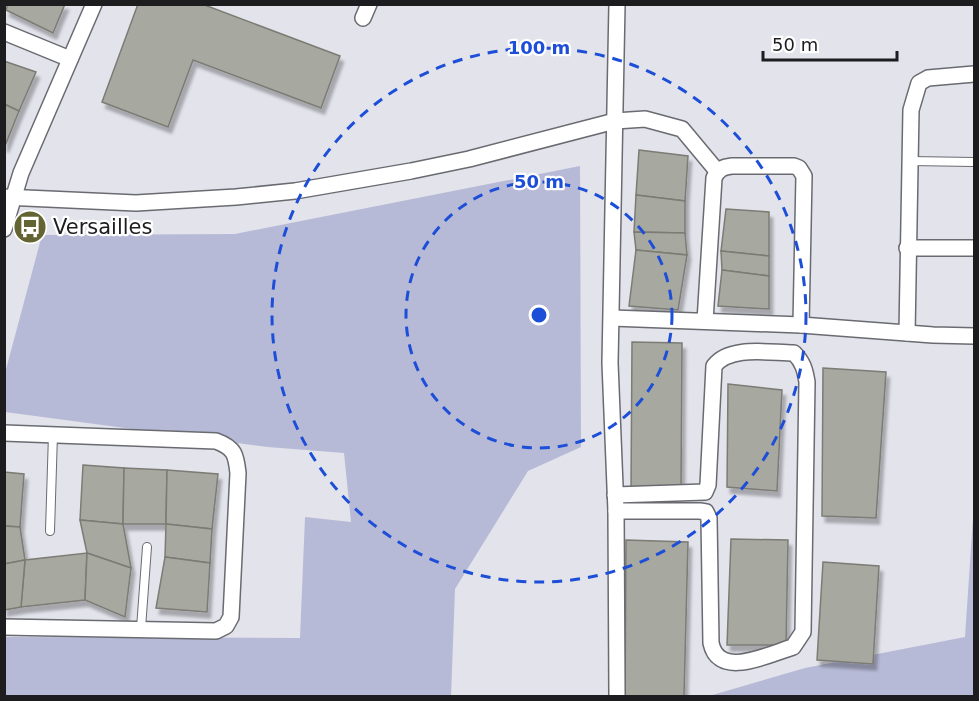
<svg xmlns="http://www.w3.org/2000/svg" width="979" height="701" font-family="'DejaVu Sans',sans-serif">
<defs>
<filter id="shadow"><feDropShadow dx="3.5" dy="6" stdDeviation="1.5" flood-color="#0004"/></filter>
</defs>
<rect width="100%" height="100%" fill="#e2e3eb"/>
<!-- green -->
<g fill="#b7bad6">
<polygon points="580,166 581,447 528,471 455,589 451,696 5,696 5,637 300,638 305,517 351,522 344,453 268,447 5,412 5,373 42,235 235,234"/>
<polygon points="974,503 974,696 709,696 805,668 965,637"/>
</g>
<!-- building -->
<g fill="#a7a8a0" stroke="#7c7c75" stroke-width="1.5" filter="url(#shadow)">
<polygon points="8,4 65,4 53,33 6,10"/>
<polygon points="138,4 202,4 340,56 321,108 193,60 168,127 102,102"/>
<polygon points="4,61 36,72 19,111 4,104"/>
<polygon points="4,104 19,111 5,146 4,146"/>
<polygon points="639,150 688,156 685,201 636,195"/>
<polygon points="636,195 685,201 685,233 634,232"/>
<polygon points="726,209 769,212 769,256 721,251"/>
<polygon points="634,232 685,233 687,255 636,250"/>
<polygon points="636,250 687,255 678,310 629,306"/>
<polygon points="721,251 769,256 769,276 722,270"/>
<polygon points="722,270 769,276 769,309 718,306"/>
<polygon points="632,342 682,343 681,487 631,491"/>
<polygon points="823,368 886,372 876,518 822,516"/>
<polygon points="728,384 782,390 777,491 727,487"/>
<polygon points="83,465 124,468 123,524 80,520"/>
<polygon points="124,468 167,470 166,524 123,524"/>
<polygon points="167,470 218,474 212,529 166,524"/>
<polygon points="4,472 24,474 20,527 4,526"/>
<polygon points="80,520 123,524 131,568 87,553"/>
<polygon points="166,524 212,529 210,563 165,557"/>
<polygon points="4,526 20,527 25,560 4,564"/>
<polygon points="731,539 788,540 786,645 727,645"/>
<polygon points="626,540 688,542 684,696 625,696"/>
<polygon points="87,553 85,600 21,607 25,560"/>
<polygon points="87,553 131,568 125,617 85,600"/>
<polygon points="165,557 210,563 207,612 156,608"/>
<polygon points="25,560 21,607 4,610 4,564"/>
<polygon points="823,562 879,566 873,664 817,660"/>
</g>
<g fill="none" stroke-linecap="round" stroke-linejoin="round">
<defs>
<g id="lane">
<polyline points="910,161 974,162"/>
<polyline points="50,531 53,434"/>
<polyline points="141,628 147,547"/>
</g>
<g id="street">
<polyline points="363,18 369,4"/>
<polyline points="4,32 70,59"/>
<polyline points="4,197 136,203 236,197 295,191 411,171 469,159 615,121 645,119 682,129 717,171"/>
<polyline points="4,229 21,173 94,4"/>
<polyline points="907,248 974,248"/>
<polyline points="612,318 801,325 933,335 974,336"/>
<path d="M 705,321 L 714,178 C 718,169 723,167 732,166 L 794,166 L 799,168 L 804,176 L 801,325"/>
<polyline points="907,333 911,110 919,83 928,78 974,74"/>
<path d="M 4,433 L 216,441 C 235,448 236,455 238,473 L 231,617 L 226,626 L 216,631 L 4,627"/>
<path d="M 615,495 L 705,492 L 708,485 L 714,366 C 730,345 770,353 794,353 C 803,362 805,370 807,382 L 803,632 L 793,647 C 769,654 719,680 711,643 L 709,518 L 706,512 L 700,511 L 616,511"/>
<polyline points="617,696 616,511 610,363 617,4"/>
</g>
</defs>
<!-- lane casing -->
<use href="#lane" stroke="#6a6b71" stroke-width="10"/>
<!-- street casing -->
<use href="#street" stroke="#6a6b71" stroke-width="18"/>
<!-- lane -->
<use href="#lane" stroke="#fff" stroke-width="8"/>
<!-- street -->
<use href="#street" stroke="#fff" stroke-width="15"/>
</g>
<!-- distance rings -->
<g fill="none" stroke="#1d4ed8" stroke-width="3" stroke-dasharray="10 8">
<circle cx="539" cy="315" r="133"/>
<circle cx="539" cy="315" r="267"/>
</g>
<!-- icons -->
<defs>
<symbol id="bus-disc" viewBox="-11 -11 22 22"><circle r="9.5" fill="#636431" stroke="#fff"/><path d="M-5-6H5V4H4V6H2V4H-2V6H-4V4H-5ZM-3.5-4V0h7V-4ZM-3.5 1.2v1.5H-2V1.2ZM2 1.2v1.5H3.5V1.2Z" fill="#fff"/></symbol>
</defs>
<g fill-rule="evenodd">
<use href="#bus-disc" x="11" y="208" width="38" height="38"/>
</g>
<g text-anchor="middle" stroke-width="4.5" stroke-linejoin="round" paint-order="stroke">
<!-- poi labels -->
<g font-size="21" fill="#1d1d20" stroke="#fff" text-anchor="start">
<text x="53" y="234">Versailles</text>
</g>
</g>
<circle cx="539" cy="315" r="9" fill="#1d4ed8" stroke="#fff" stroke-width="3"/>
<g font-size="18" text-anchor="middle" font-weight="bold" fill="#1d4ed8" stroke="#fff" stroke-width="4.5" stroke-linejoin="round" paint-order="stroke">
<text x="539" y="54">100 m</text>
<text x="539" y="188">50 m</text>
</g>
<!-- border -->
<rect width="979" height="701" fill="none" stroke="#1d1d20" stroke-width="12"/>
<!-- scale -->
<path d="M763 51v9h134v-9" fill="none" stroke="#1d1d20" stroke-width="3"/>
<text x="772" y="51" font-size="18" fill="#1d1d20" stroke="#ffffff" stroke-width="4.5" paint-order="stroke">50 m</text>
</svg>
